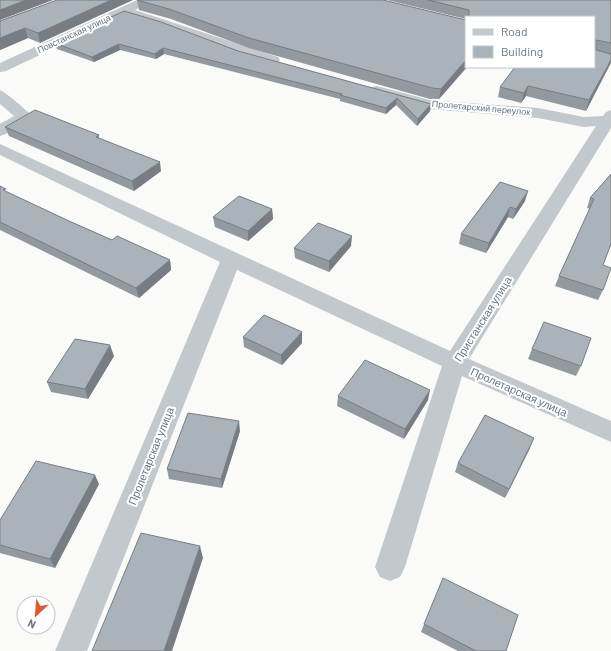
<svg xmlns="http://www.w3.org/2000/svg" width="611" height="651" font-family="Barlow,sans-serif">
<rect width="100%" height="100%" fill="#fafaf8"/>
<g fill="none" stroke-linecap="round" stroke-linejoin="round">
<!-- minor -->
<g fill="#c3c8cc" fill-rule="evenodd">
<polygon points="137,0 153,0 135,10 278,57 280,60 278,63 268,63 125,15 6,71 0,72 0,63"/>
<polygon points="377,86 430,100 538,108 584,117 603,116 606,112 611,110 611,128 469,359 611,421 611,442 462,376 405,567 400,577 390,581 380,577 375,567 442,366 237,270 87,651 55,651 220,262 0,155 0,144 450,351 596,126 584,127 538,118 429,109 372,93 370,90 372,87"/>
<path d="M 0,90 C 4,91 29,112 32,116 L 6,134 L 0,136 L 0,124 L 14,116 L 0,104 Z"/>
</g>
</g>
<!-- wall -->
<g fill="#929a9f">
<polygon points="57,0 40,43 28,38 0,50 0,21"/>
<polygon points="137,0 466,67 467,67 439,99 430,99 249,48 171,19 139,10"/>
<polygon points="387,0 611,0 611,63 586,111 526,96 521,103 498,97 500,87 594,17 466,17 466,19"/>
<polygon points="124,11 238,51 431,104 430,111 417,126 396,105 386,114 340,101 340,99 164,54 156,59 120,50 94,62 57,49 55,43"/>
<polygon points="5,127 99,135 99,139 161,171 134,191 9,136"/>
<polygon points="611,174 603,265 603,290 598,300 555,286 559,276 590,209 587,208 590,198"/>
<polygon points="500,182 525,201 513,219 508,217 486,253 459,244 461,234"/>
<polygon points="0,186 7,193 69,221 112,240 170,260 171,270 139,298 0,230"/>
<polygon points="272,209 273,219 248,241 215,227 213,217"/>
<polygon points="351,246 329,272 295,258 294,248"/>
<polygon points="302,332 302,343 282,365 244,347 243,337"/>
<polygon points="532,349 581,366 576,376 528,359"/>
<polygon points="114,356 88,399 51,392 47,382"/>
<polygon points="338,396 428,400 404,439 337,406"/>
<polygon points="240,431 222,488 169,479 167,469"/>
<polygon points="530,448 505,498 455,472 458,463"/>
<polygon points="99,484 55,568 0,553 0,520"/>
<polygon points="424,624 506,651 458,651 421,632"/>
</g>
<!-- shaded-wall -->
<g fill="#777d82">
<polygon points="26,0 53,0 0,20 0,10"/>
<polygon points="111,0 133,0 40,43 38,33"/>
<polygon points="25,28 28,38 0,50 0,38"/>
<polygon points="119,44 120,50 94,62 92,57"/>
<polygon points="163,48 164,54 156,59 155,54"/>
<polygon points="466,60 466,67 467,67 439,99 441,89"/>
<polygon points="611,60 610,64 586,111 589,100"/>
<polygon points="528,86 526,96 521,103 524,93"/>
<polygon points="397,98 396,105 386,114 386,108"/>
<polygon points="431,104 430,111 417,126 418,119"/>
<polygon points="160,162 161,171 134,191 132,181"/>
<polygon points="528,191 525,201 513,219 516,209"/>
<polygon points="510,207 508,217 486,253 489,243"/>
<polygon points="272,209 273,219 248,241 248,231"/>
<polygon points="352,236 351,246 329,272 329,261"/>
<polygon points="170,260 171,270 139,298 136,288"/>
<polygon points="302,332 302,343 282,365 281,355"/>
<polygon points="110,345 114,356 88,399 85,389"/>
<polygon points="430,390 428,400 404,439 405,429"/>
<polygon points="239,421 240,431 222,488 221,479"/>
<polygon points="534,438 530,448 505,498 509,489"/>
<polygon points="95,475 99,484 55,568 50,559"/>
<polygon points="200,546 203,558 172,651 164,651"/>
</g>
<!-- building -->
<g fill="#aab3b9" stroke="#777d82">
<polygon points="0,0 26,0 0,10"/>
<polygon points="57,0 111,0 38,33 25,28 0,38 0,21"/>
<polygon points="137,0 383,0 466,20 466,60 441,89 432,88 249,38 169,9"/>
<polygon points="428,0 611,0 611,43 596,40 596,50 611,54 611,60 589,100 528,86 524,93 500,87 515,67 594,67 594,17 469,17 469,10"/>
<polygon points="124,11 161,22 238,51 431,104 418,119 397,98 386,108 340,95 342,94 163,48 155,54 119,44 92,57 55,43"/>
<polygon points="35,110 99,135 96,137 160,162 132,181 5,127"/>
<polygon points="611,174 611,244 603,265 611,268 603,290 559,276 594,199 590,198"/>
<polygon points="500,182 528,191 516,209 510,207 489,243 461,234"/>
<polygon points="0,186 6,189 3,190 69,221 112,240 117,236 170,260 136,288 0,222"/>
<polygon points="239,196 272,209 248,231 213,217"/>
<polygon points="318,223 352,236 329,261 294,248"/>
<polygon points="264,315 302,332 281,355 243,337"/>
<polygon points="544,322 591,338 581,366 532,349"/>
<polygon points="75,339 110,345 85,389 47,382"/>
<polygon points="365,360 430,390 405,429 338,396"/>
<polygon points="188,413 239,421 221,479 167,469"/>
<polygon points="485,415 534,438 509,489 458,463"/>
<polygon points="36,461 95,475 50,559 0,545 0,520"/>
<polygon points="141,533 200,546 164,651 92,651"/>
<polygon points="443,578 518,615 506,651 476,651 424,624"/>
</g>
<g text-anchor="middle" stroke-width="4" stroke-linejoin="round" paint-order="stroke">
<!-- far-street labels -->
<g font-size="9" fill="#657683" stroke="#fff">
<text transform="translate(74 34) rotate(-25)" y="3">Повстанская улица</text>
<text transform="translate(481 108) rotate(5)" y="3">Пролетарский переулок</text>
</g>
<!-- street labels -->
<g font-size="11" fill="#657683" stroke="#fff">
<text transform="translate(483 319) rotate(-58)" y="4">Пристанская улица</text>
<text transform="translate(519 392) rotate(24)" y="4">Пролетарская улица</text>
<text transform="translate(151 456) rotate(-68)" y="4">Пролетарская улица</text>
</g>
</g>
<!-- legend -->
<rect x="465" y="16" width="130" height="52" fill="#ffffff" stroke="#c1c8cd"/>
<rect x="473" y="29" width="20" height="6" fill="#c3c8cc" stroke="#c1c8cd"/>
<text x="501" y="36" font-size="12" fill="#657683">Road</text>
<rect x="473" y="46" width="20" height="12" fill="#aab3b9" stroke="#c1c8cd"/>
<text x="501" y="56" font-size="12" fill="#657683">Building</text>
<!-- north arrow -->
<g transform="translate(36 615) rotate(206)"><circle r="19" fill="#ffffff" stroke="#c1c8cd"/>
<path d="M0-3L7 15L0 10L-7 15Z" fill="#e4572e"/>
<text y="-6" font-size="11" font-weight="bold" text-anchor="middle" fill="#657683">N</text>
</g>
</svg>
